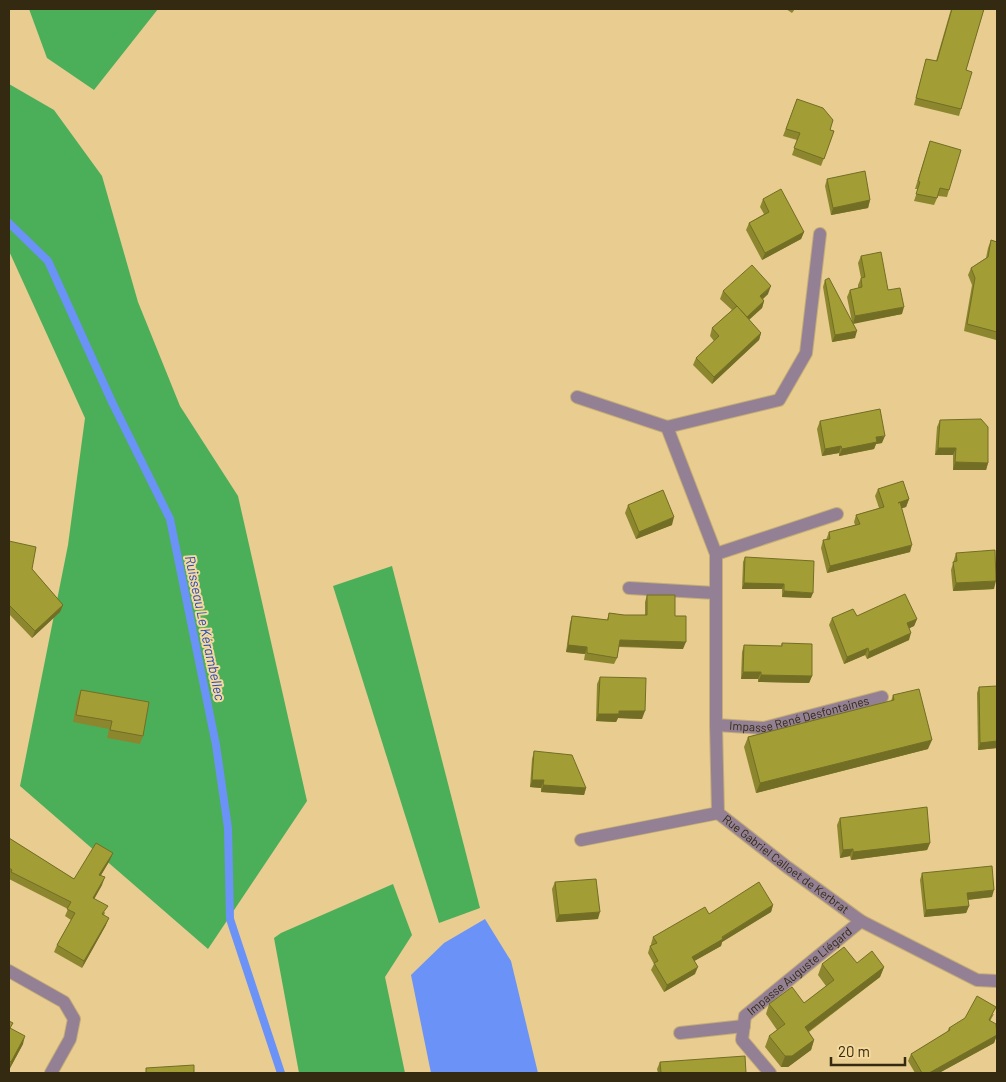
<svg xmlns="http://www.w3.org/2000/svg" width="1006" height="1082" font-family="Barlow,sans-serif">
<rect width="100%" height="100%" fill="#e8cc90"/>
<!-- forest -->
<g fill="#4baf59">
<polygon points="29,9 158,9 94,90 47,58"/>
<polygon points="9,84 54,110 102,176 138,302 180,406 238,496 307,801 208,949 20,786 68,545 85,418 9,251"/>
<polygon points="392,566 480,908 439,923 333,586"/>
<polygon points="393,884 412,935 385,977 405,1073 299,1073 274,938 281,933"/>
</g>
<!-- water -->
<polygon fill="#6b92f7" points="485,919 511,961 538,1073 431,1073 411,975 444,943"/>
<g fill="none" stroke-linecap="round" stroke-linejoin="round">
<!-- stream -->
<polyline stroke="#6b92f7" stroke-width="8" points="9,223 48,261 112,402 170,519 216,745 228,828 230,919 281,1073"/>
<defs>
<g id="minor">
<path id="s1" d="M 577,397 L 667,427 L 716,554 L 716,725 L 718,813 L 787,867 L 861,921 L 977,980 L 997,981"/>
<polyline points="667,427 779,400 806,353 820,234"/>
<polyline points="716,554 837,514"/>
<polyline points="629,588 715,593"/>
<path id="s2" d="M 716,725 L 764,728 L 882,697"/>
<polyline points="581,840 718,813"/>
<polyline points="9,971 64,1002 74,1019 70,1039 51,1073"/>
<polyline points="680,1033 744,1026"/>
<path id="s3" d="M 770,1073 L 742,1040 L 745,1016 L 861,921"/>
</g>
</defs>
<!-- minor casing -->
<use href="#minor" stroke="#c4ac77" stroke-width="14"/>
<!-- minor -->
<use href="#minor" stroke="#948094" stroke-width="12"/>
</g>
<!-- wall -->
<g fill="#8c872e">
<polygon points="786,9 795,9 792,13"/>
<polygon points="951,9 984,9 966,70 961,109 959,116 914,105 926,59 936,61"/>
<polygon points="797,99 830,130 834,131 821,166 792,155 797,140 783,136"/>
<polygon points="930,141 949,190 947,197 938,196 934,205 914,201 918,189 915,189"/>
<polygon points="827,179 870,200 868,208 831,215 825,186"/>
<polygon points="763,199 804,232 801,239 762,260 746,230 749,223 764,214 760,207"/>
<polygon points="991,240 997,242 997,335 996,340 964,331 972,285 968,275 971,268 986,258 988,248"/>
<polygon points="861,256 888,290 902,314 853,323 855,338 832,342 823,287 825,280 852,322 847,297 850,290 858,288 858,285 861,278 858,263"/>
<polygon points="723,291 768,294 763,299 764,301 762,308 749,320 761,333 759,340 712,384 693,365 696,358 714,341 710,336 712,328 732,310 720,299"/>
<polygon points="940,420 988,463 986,470 953,470 953,455 935,455 937,427"/>
<polygon points="820,421 882,443 876,444 874,449 839,456 839,453 822,456 817,429"/>
<polygon points="878,489 909,499 906,507 901,508 910,552 827,573 821,548 823,540 826,540 829,532 855,525 854,522 856,515 879,508 875,496"/>
<polygon points="628,505 672,525 636,539 625,513"/>
<polygon points="9,541 32,569 63,605 60,612 32,638 9,614"/>
<polygon points="956,553 994,589 953,591 951,570"/>
<polygon points="745,557 811,598 782,597 782,589 742,589 743,562"/>
<polygon points="647,595 675,616 683,649 619,647 617,658 614,664 584,660 585,654 566,652 570,623 572,616 607,620 609,613 624,615 645,615 645,602"/>
<polygon points="857,616 917,619 914,626 909,628 909,640 867,659 865,655 844,664 829,625 832,618"/>
<polygon points="782,643 812,676 809,683 758,682 758,679 741,679 742,652 744,645 781,646"/>
<polygon points="600,677 642,719 618,718 616,722 596,721 597,684"/>
<polygon points="979,687 997,748 978,750 977,693"/>
<polygon points="81,690 143,736 140,744 107,738 109,729 73,722 78,697"/>
<polygon points="893,695 928,749 756,793 744,747 748,737 891,701"/>
<polygon points="534,751 586,788 584,795 541,792 541,788 530,787 532,759"/>
<polygon points="840,818 930,843 927,850 851,860 850,856 840,858 837,825"/>
<polygon points="9,838 74,879 110,860 101,875 102,885 94,898 105,913 104,915 106,925 82,968 54,952 57,945 71,920 65,916 68,909 9,879 10,877 9,876"/>
<polygon points="922,873 992,897 968,900 969,906 966,913 924,917 920,880"/>
<polygon points="555,882 598,919 556,922 552,889"/>
<polygon points="773,905 771,912 722,942 721,946 694,961 695,974 664,992 651,970 654,964 648,953 650,946 651,946 651,944 653,937 709,914"/>
<polygon points="857,963 884,967 880,977 809,1032 814,1040 811,1050 788,1067 781,1067 765,1047 769,1036 777,1030 766,1014 769,1004 804,1003 826,986 818,975 822,964"/>
<polygon points="994,1014 990,1021 997,1035 994,1043 939,1073 915,1073 908,1061 911,1054 947,1032 949,1028"/>
<polygon points="9,1021 11,1029 23,1044 9,1070"/>
<polygon points="660,1062 746,1073 658,1073 657,1069"/>
</g>
<!-- shaded-wall -->
<g fill="#726e25">
<polygon points="870,200 868,208 831,215 833,208"/>
<polygon points="804,232 801,239 762,260 765,253"/>
<polygon points="771,286 768,294 758,303 760,296"/>
<polygon points="764,301 762,308 744,324 747,317"/>
<polygon points="904,307 902,314 853,324 855,316"/>
<polygon points="857,331 855,338 832,342 835,335"/>
<polygon points="761,333 759,340 712,384 714,377"/>
<polygon points="885,436 882,443 876,444 874,449 839,456 842,449 876,437"/>
<polygon points="841,446 839,453 822,456 825,449"/>
<polygon points="938,448 956,448 953,455 935,455"/>
<polygon points="955,462 988,463 986,470 953,470"/>
<polygon points="909,499 906,507 896,510 898,503"/>
<polygon points="674,517 672,525 636,539 639,532"/>
<polygon points="912,545 910,552 827,573 830,566"/>
<polygon points="996,581 994,589 953,591 956,583"/>
<polygon points="744,583 784,584 782,589 742,589"/>
<polygon points="784,591 813,593 811,598 782,597"/>
<polygon points="63,605 60,612 32,638 35,631"/>
<polygon points="917,619 914,626 904,631 907,623"/>
<polygon points="911,633 909,640 867,659 869,652"/>
<polygon points="620,640 686,642 683,649 617,646"/>
<polygon points="568,645 587,647 585,654 566,652"/>
<polygon points="868,648 865,655 844,664 847,657"/>
<polygon points="743,672 761,672 758,679 741,679"/>
<polygon points="761,675 812,676 809,683 758,682"/>
<polygon points="619,711 645,711 642,719 618,718 616,722 596,721 598,714"/>
<polygon points="932,740 928,749 756,793 760,783"/>
<polygon points="997,741 997,748 978,750 980,743"/>
<polygon points="532,780 544,780 541,788 530,787"/>
<polygon points="543,785 586,788 584,795 541,792"/>
<polygon points="930,843 927,850 851,860 853,852"/>
<polygon points="853,849 850,856 840,858 843,850"/>
<polygon points="113,853 110,860 97,882 99,875"/>
<polygon points="105,877 102,885 91,905 93,898"/>
<polygon points="994,890 992,897 965,900 967,893"/>
<polygon points="773,905 771,912 722,942 721,946 689,964 692,957"/>
<polygon points="969,906 966,913 924,917 926,910"/>
<polygon points="600,912 598,919 556,922 559,915"/>
<polygon points="109,918 106,925 82,968 84,961"/>
<polygon points="698,967 695,974 664,992 667,985"/>
<polygon points="884,967 880,977 801,1037 805,1027"/>
<polygon points="997,1035 994,1043 939,1073 929,1073"/>
<polygon points="25,1036 23,1044 9,1070 11,1062"/>
<polygon points="814,1040 811,1050 788,1067 781,1067 785,1056"/>
</g>
<!-- building -->
<g fill="#a39d35" stroke="#726e25">
<polygon points="952,9 984,9 966,70 972,72 961,109 916,98 926,59 937,61"/>
<polygon points="797,99 823,108 833,120 830,130 834,131 824,159 794,148 800,133 786,129"/>
<polygon points="930,141 961,150 949,190 940,188 937,198 916,194 920,182 918,181"/>
<polygon points="865,171 870,200 833,208 827,179"/>
<polygon points="781,189 804,232 765,253 749,223 769,212 763,199"/>
<polygon points="991,240 997,242 997,332 967,324 975,278 971,268 988,257"/>
<polygon points="881,252 888,290 900,288 904,307 855,316 850,290 862,287 861,278 865,277 861,256"/>
<polygon points="752,265 771,286 760,296 764,301 747,317 723,291"/>
<polygon points="829,278 857,331 835,335 825,280"/>
<polygon points="737,306 761,333 714,377 696,358 719,336 712,328"/>
<polygon points="880,409 885,436 876,437 877,442 842,449 841,446 825,449 820,421"/>
<polygon points="981,419 988,427 988,463 955,462 956,448 938,448 940,420"/>
<polygon points="903,481 909,499 898,503 900,502 912,545 830,566 823,540 830,539 829,532 860,524 856,515 884,507 878,489"/>
<polygon points="663,490 674,517 639,532 628,505"/>
<polygon points="9,541 36,547 32,569 63,605 35,631 9,605"/>
<polygon points="995,550 996,581 956,583 953,562 957,561 956,553"/>
<polygon points="745,557 814,561 813,593 784,591 784,584 744,583"/>
<polygon points="905,594 917,619 907,623 911,633 869,652 868,648 847,657 832,618 853,609 857,616"/>
<polygon points="647,595 675,595 675,616 686,616 686,642 620,640 617,658 587,653 587,647 568,645 572,616 608,620 609,613 624,615 647,615"/>
<polygon points="782,643 812,644 812,676 761,675 761,672 743,672 744,645 782,646"/>
<polygon points="600,677 646,678 645,711 619,711 619,714 598,714"/>
<polygon points="997,686 997,741 980,743 979,687"/>
<polygon points="919,689 932,740 760,783 748,737 894,700 893,695"/>
<polygon points="81,690 149,702 143,736 110,730 112,721 76,715"/>
<polygon points="534,751 572,755 586,788 543,785 544,780 532,780"/>
<polygon points="927,807 930,843 853,852 853,849 843,850 840,818"/>
<polygon points="9,838 74,879 96,843 113,853 99,875 105,877 93,898 108,906 102,914 109,918 84,961 57,945 75,913 67,909 71,902 11,872 12,870 9,868"/>
<polygon points="992,866 994,890 967,893 969,906 926,910 922,873"/>
<polygon points="596,879 600,912 559,915 555,882"/>
<polygon points="759,882 773,905 722,937 723,939 692,957 698,967 667,985 654,963 658,961 650,946 657,943 653,937 705,907 709,914"/>
<polygon points="844,947 857,963 872,951 884,967 805,1027 814,1040 792,1056 785,1056 769,1036 785,1024 769,1004 792,987 804,1003 834,980 822,964"/>
<polygon points="977,996 996,1007 989,1020 996,1024 997,1035 929,1073 922,1073 911,1054 950,1030 949,1028 965,1018"/>
<polygon points="9,1021 13,1023 10,1028 25,1036 11,1062 9,1061"/>
<polygon points="745,1056 746,1073 661,1073 660,1062"/>
<polygon points="194,1065 194,1073 146,1073 146,1068"/>
</g>
<g text-anchor="middle" stroke-width="4" stroke-linejoin="round" paint-order="stroke">
<!-- street labels -->
<g font-size="12" fill="#342a11" stroke="#f5d99c">
<text dy="4" stroke="none"><textPath href="#s2" startOffset="85">Impasse René Desfontaines</textPath></text>
<text dy="4" stroke="none"><textPath href="#s1" startOffset="575">Rue Gabriel Calloet de Kerbrat</textPath></text>
<text dy="4" stroke="none"><textPath href="#s3" startOffset="138">Impasse Auguste Liégard</textPath></text>
</g>
<!-- water labels -->
<g font-size="14" font-style="italic" fill="#2749bc" stroke="#f5d99c">
<text transform="translate(205 628) rotate(78)" y="5">Ruisseau Le Kérambellec</text>
</g>
</g>
<!-- border -->
<rect width="1006" height="1082" fill="none" stroke="#342a11" stroke-width="20"/>
<!-- scale -->
<path d="M831 1057v8h74v-8" fill="none" stroke="#342a11" stroke-width="2.5"/>
<text x="838" y="1057" font-size="15" fill="#342a11" stroke="#f5d99c" stroke-width="4" paint-order="stroke">20 m</text>
</svg>
